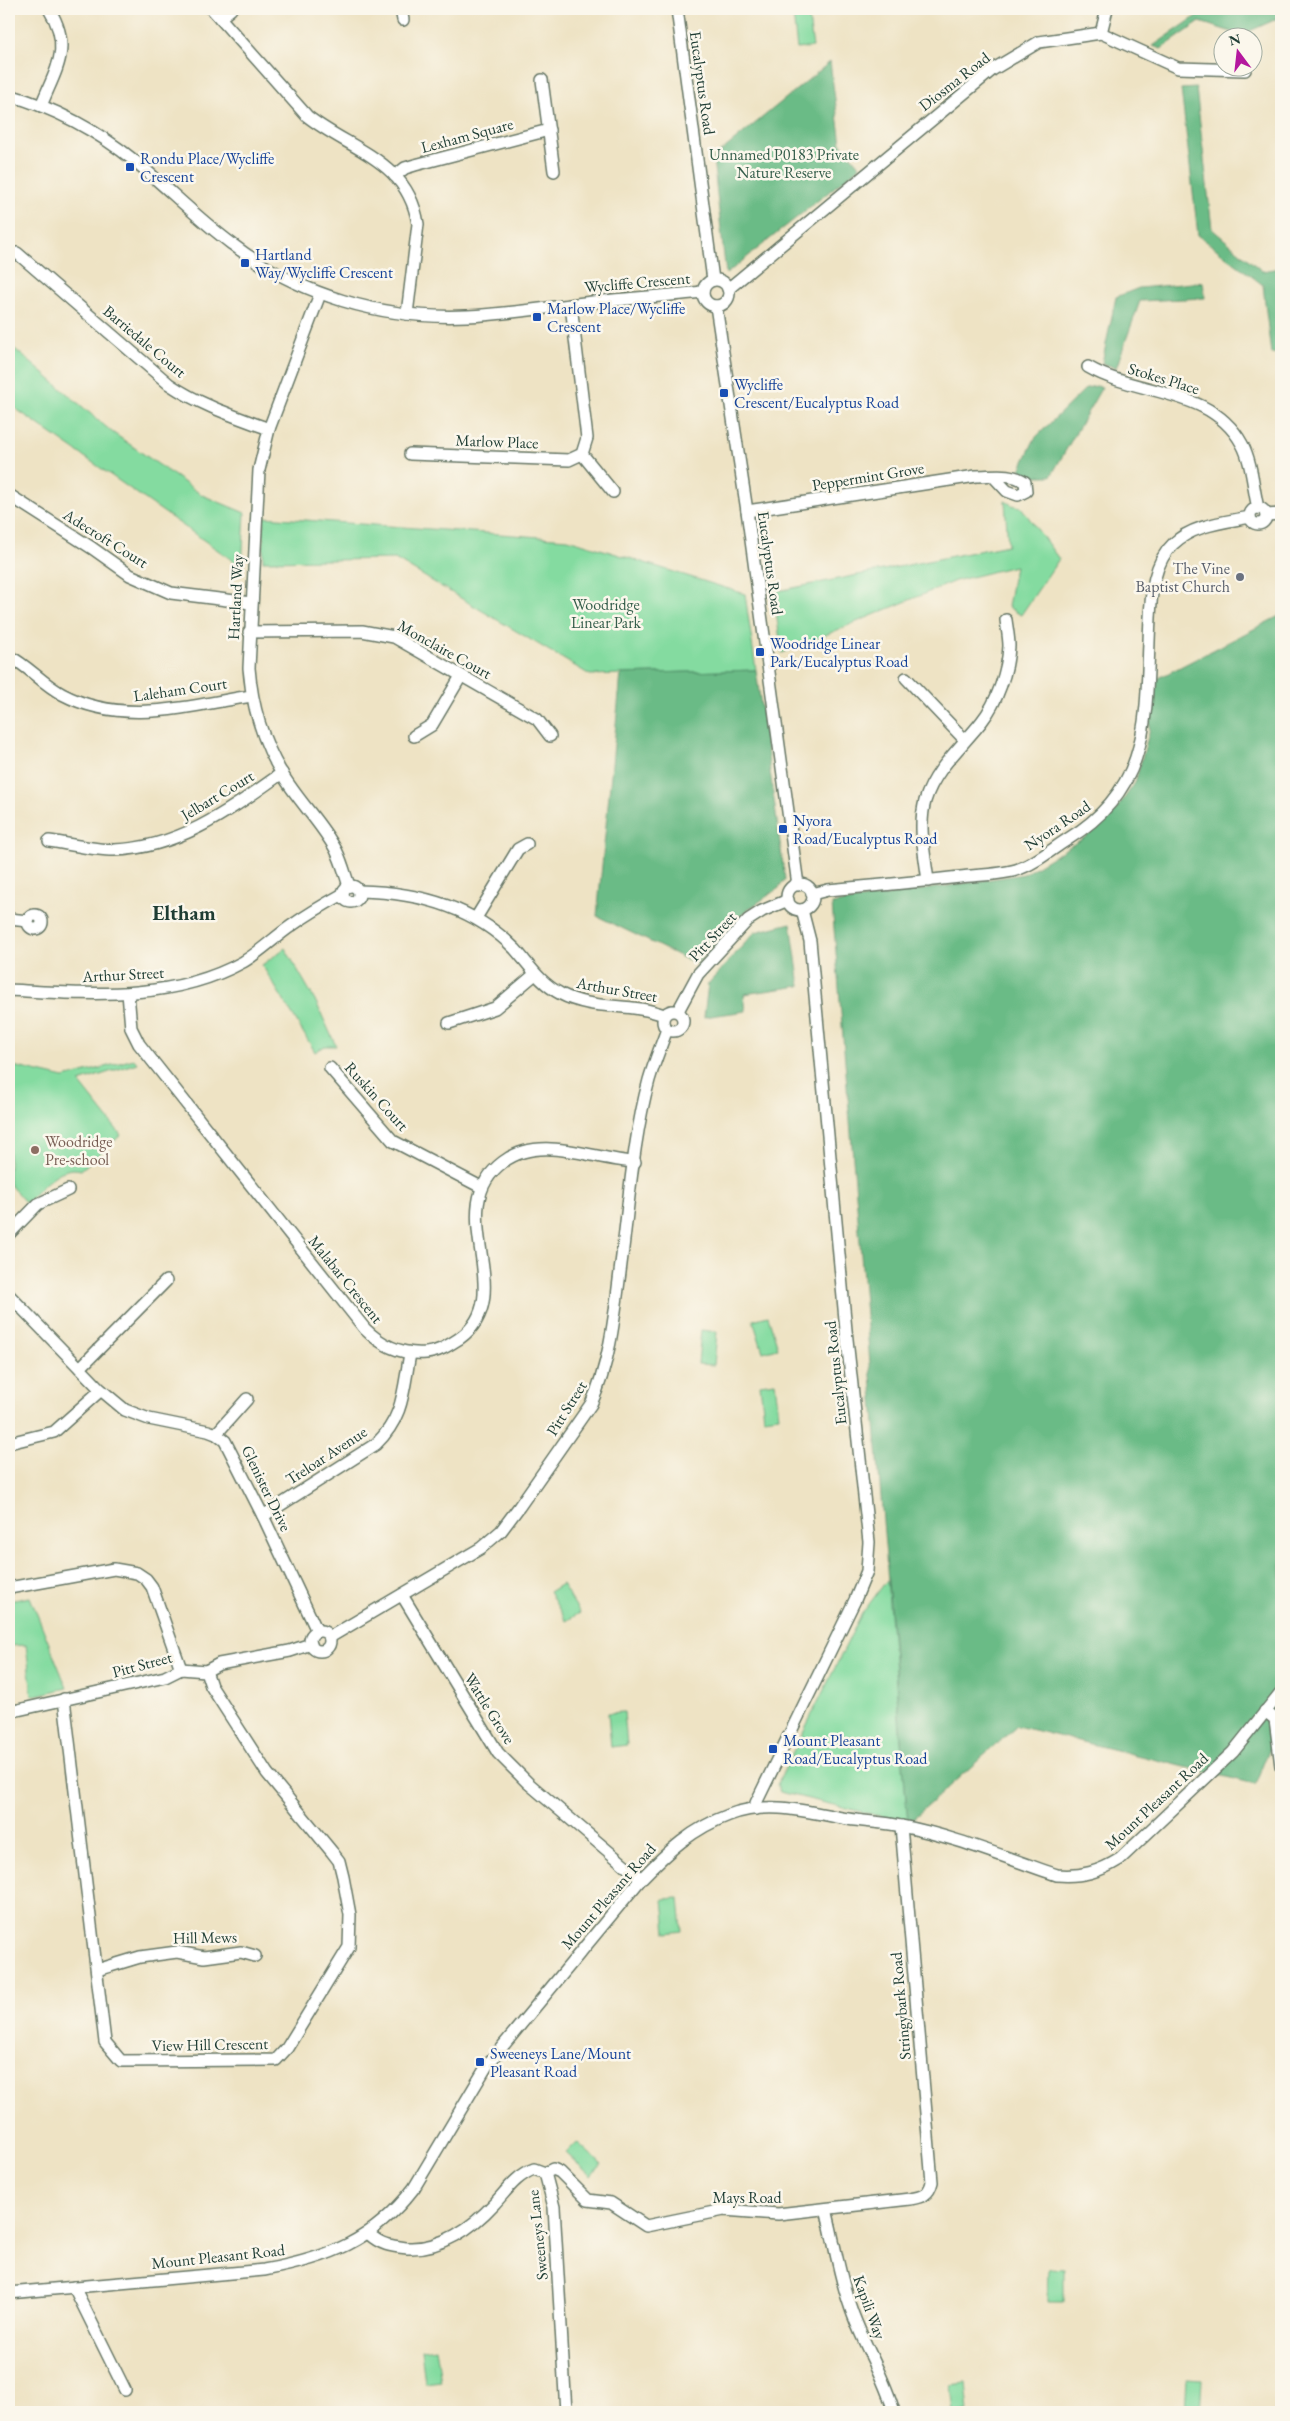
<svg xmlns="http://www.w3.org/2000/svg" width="1290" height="2421" font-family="'EB Garamond',serif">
<rect width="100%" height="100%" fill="#fbf7ec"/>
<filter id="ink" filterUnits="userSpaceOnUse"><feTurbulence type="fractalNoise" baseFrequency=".02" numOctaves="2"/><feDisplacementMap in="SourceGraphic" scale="10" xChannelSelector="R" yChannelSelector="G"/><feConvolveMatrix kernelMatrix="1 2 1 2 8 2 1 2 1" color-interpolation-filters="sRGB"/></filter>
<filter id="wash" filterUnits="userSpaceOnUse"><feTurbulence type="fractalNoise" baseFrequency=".0096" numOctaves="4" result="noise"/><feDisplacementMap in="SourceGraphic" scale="20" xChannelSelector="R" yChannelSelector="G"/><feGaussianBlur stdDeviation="1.12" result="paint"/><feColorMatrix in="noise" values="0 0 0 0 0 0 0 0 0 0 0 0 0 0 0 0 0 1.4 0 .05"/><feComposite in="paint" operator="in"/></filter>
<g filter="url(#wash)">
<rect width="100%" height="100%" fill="#eee3c4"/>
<!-- green -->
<g fill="#84dba0" stroke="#528c6a">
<polygon points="808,12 813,47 797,49 793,14"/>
<polygon points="9,344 112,432 202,495 245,513 242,567 9,404"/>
<polygon points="1005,501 1012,505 1021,507 1059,559 1021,615 1008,607 1015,566 955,581 782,653 773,592 1008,545"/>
<polygon points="264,517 568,539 745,594 756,670 590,675 395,559 263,561"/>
<polygon points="285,948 315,1000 336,1046 325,1046 315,1052 262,965"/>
<path d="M 134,1059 L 137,1063 L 79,1082 L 121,1135 L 81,1170 C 58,1164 41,1189 26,1203 L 9,1184 L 9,1065 L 64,1078 Z"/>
<polygon points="768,1316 778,1348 763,1352 753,1320"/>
<polygon points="701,1330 717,1332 714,1365 698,1364"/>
<polygon points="775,1382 779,1416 764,1418 760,1384"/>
<polygon points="887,1580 908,1823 780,1792 777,1785 861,1615"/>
<polygon points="562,1584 580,1613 566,1621 549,1592"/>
<polygon points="30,1597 67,1688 32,1696 26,1645 9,1646 9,1601"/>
<polygon points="624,1712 627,1745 611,1747 608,1713"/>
<polygon points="679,1898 682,1931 666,1933 663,1899"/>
<polygon points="577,2142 601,2164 591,2176 566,2153"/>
<polygon points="1049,2268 1064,2269 1064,2302 1048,2302"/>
<polygon points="436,2348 441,2381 425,2383 421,2350"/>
<polygon points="1187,2379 1202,2380 1200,2412 1185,2412"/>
<polygon points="966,2383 969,2412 953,2412 950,2385"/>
</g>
<!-- forest -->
<g fill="#6bbb86" stroke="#457c5d">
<polygon points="1198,9 1281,9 1281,17 1241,35 1200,22 1161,49 1153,46 1198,15"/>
<polygon points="830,62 841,144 860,167 726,274 713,158"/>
<polygon points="1196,88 1212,229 1262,271 1281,268 1281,353 1271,354 1263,285 1198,235 1181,89"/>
<polygon points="1203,282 1205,298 1140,301 1116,368 1102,363 1116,297 1139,288"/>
<polygon points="1096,386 1102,387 1051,476 1032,476 1020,470 1035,438 1086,388"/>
<polygon points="1281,615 1281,1721 1255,1784 1017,1726 908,1823 832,904 1024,874 1087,836 1113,814 1135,783 1149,733 1153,681"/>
<polygon points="756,670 785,879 779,888 743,913 696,964 597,916 621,674"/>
<polygon points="791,923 800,986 744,994 746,1011 704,1017 708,984 755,932"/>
</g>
</g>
<g filter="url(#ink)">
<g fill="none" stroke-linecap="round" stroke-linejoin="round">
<defs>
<g id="minor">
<path d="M 212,9 L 307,116 C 350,150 408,160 418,224 L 407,314"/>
<polyline points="401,9 403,20"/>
<polyline points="677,9 713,280"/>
<polyline points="220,18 231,9"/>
<polyline points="1101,33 1107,9"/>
<polyline points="542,80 554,171"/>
<path d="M 9,95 C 55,108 99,132 136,162 C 169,189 198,219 232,244 C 298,295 383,320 467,316 C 509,314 551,307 593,302 C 629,298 666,296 703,292"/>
<path d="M 41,106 C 56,68 73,48 49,9"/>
<polyline points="395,176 405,168 415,165 549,130"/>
<path d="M 17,253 L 169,384 C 200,405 234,416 269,429"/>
<circle cx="716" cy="293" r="13"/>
<polyline points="728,289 992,70 1039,42 1101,33 1178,68 1245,70"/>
<path d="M 320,294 L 269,429 L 259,470 L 249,668 C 252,706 262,740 281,772 C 297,800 321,822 336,850 C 342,862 345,874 349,886"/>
<polyline points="716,306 747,511 798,885"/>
<path d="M 1088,367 C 1138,396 1211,387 1242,444 C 1252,462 1253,488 1258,508"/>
<polyline points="410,454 569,460 582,454 587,438 571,305"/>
<polyline points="582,454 613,492"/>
<polyline points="9,495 92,548 130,575 171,593 251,603"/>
<circle cx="1258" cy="516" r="8"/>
<path d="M 747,511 L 976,476 C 993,476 1011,472 1025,482 L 1026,491 L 1018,495 L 1007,491 L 993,476"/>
<polyline points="1266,515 1281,514"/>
<polyline points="249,632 362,631 394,637 537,719 550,736"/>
<path d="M 9,656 C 28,666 43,684 62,694 C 122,726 188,706 251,696"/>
<polyline points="906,678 965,740"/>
<polyline points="414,736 432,725 461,676"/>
<path d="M 49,841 C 70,844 93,850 114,850 C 180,848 230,810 282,773"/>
<path d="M 928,881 C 925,856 918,826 925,801 C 935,768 962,747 982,721 C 997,702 1008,671 1009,646 C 1009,638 1007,628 1006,620"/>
<circle cx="800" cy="897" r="13"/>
<circle cx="351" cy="894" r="8"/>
<path d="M 359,891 C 417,892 473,906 515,949 C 530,966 540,983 561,994 C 593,1011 630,1002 664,1015"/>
<path d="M 812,894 L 828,890 C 872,886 916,882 960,877 C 978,875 999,875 1016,870 C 1035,864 1052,849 1068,839 C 1156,785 1145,710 1150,618 C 1151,593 1154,562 1173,544 C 1192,525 1225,522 1250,517"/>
<circle cx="35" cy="922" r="7"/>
<polyline points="476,918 518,849 527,844"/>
<polyline points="9,919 28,921"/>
<path d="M 9,990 C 87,994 171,1002 243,962 C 260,952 275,937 291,926 C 308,914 325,904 343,894"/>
<path d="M 128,993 L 131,1028 L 139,1044 L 365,1329 C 382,1346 401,1355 426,1353 C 439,1352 449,1345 460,1338 C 521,1294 440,1209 503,1162 C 541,1133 593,1160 635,1162"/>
<circle cx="673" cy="1021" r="10"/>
<polyline points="678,1011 698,974 748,920 762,911 788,900"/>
<polyline points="449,1023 495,1008 534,975"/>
<polyline points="330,1068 393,1141 481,1187"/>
<polyline points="9,1234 38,1204 68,1190"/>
<polyline points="9,1295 101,1390 125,1410 149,1419 208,1431 216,1434 225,1441 263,1516 317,1631"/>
<polyline points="80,1368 166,1281"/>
<polyline points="216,1434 247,1399"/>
<polyline points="9,1443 54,1432 101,1390"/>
<path d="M 263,1516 L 376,1444 C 404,1417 403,1391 410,1354"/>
<polyline points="9,1588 114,1569 137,1573 146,1579 152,1587 181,1669"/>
<polyline points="402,1595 498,1753 528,1783 641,1879"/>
<circle cx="320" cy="1641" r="10"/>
<path d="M 330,1637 L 481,1548 L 501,1531 L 519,1507 L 591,1404 C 611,1361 615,1311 621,1264 C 629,1203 633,1139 649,1080 C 654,1063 661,1046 667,1029"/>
<polyline points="64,1699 105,2042 121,2061 276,2060 287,2048 349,1947 350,1915 343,1877 339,1861 332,1852 267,1773 211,1686 206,1671"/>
<polyline points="1265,1711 1275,1719 1281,1766"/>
<polyline points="9,1712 165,1677 181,1669 206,1671 219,1664 290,1651 311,1644"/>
<polyline points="756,1809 756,1803 855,1600 867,1571 869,1542 846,1330 810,941 802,910"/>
<polyline points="1281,1889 1281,1892"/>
<polyline points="97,1970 140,1957 177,1952 204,1957 241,1952 255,1956"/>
<path d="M 545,2173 L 553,2169 L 560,2172 L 588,2200 L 611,2203 L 646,2226 L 724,2210 L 778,2214 L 910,2199 C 922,2197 929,2195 932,2182 L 901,1826"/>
<path d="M 826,2209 C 834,2241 839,2275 850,2306 C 862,2343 884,2375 894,2412"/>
<path d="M 369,2234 C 381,2245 391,2246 407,2248 C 441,2250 473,2227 494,2204 C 507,2190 517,2175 534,2169 L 545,2173 L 554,2207 L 566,2412"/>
<polyline points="74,2287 125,2390"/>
<path d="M 9,2293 L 264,2270 C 329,2258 373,2241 414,2188 L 488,2064 L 641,1879 C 667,1852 693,1828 729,1815 C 769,1800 808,1812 848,1819 C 866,1822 884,1822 901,1826 C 954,1836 1006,1858 1057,1875 C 1082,1877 1099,1872 1120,1859 L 1233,1752 L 1281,1692"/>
</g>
</defs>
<!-- minor casing -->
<use href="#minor" stroke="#677766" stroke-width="14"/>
<!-- minor -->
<use href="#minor" stroke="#fff" stroke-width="11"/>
</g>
</g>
<!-- markers -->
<g fill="#1a4fb4" stroke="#fbf7ec" stroke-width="2">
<rect x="125" y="162" width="10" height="10" rx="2.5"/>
<rect x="240" y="258" width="10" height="10" rx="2.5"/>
<rect x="532" y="312" width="10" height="10" rx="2.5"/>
<rect x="719" y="388" width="10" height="10" rx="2.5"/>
<rect x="755" y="647" width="10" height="10" rx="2.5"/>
<rect x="778" y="824" width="10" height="10" rx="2.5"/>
<rect x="768" y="1744" width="10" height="10" rx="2.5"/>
<rect x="475" y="2057" width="10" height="10" rx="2.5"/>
</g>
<circle fill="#6b7280" stroke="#fbf7ec" stroke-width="2" cx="1240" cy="577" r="5"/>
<circle fill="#8d6e63" stroke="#fbf7ec" stroke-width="2" cx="35" cy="1150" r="5"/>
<g text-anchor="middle" stroke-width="5" stroke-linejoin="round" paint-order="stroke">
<!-- street labels -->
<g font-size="16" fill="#1f3d34" stroke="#fbf7ec">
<text transform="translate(954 81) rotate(-38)" y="6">Diosma Road</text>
<text transform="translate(703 83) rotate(82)" y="6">Eucalyptus Road</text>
<text transform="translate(467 135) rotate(-15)" y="6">Lexham Square</text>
<text transform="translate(637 282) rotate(-5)" y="6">Wycliffe Crescent</text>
<text transform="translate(145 341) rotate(40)" y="6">Barriedale Court</text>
<text transform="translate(1164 378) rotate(17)" y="6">Stokes Place</text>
<text transform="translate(497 441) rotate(2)" y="6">Marlow Place</text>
<text transform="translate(868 476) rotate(-9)" y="6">Peppermint Grove</text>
<text transform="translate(106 538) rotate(32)" y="6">Adecroft Court</text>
<text transform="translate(771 563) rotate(82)" y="6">Eucalyptus Road</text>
<text transform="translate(235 597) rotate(-87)" y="6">Hartland Way</text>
<text transform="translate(445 649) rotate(29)" y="6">Monclaire Court</text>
<text transform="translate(180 689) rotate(-8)" y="6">Laleham Court</text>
<text transform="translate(217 795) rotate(-31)" y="6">Jelbart Court</text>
<text transform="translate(1057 825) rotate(-34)" y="6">Nyora Road</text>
<text transform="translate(712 936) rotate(-47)" y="6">Pitt Street</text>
<text transform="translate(123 974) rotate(-3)" y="6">Arthur Street</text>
<text transform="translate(617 989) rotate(10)" y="6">Arthur Street</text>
<text transform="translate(377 1096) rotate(48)" y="6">Ruskin Court</text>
<text transform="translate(346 1279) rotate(51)" y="6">Malabar Crescent</text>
<text transform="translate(835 1373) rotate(-96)" y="6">Eucalyptus Road</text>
<text transform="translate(566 1408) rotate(-58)" y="6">Pitt Street</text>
<text transform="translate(326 1455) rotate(-33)" y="6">Treloar Avenue</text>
<text transform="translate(267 1488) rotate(64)" y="6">Glenister Drive</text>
<text transform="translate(142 1664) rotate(-15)" y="6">Pitt Street</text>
<text transform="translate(490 1708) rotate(58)" y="6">Wattle Grove</text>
<text transform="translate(1156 1801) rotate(-43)" y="6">Mount Pleasant Road</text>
<text transform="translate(608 1896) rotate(-49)" y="6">Mount Pleasant Road</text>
<text transform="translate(205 1937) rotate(-1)" y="6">Hill Mews</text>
<text transform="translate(900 2006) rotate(-95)" y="6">Stringybark Road</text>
<text transform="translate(210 2044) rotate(-1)" y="6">View Hill Crescent</text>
<text x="747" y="2203">Mays Road</text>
<text transform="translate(537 2235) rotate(-96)" y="6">Sweeneys Lane</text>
<text transform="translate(218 2256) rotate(-6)" y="6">Mount Pleasant Road</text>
<text transform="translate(870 2307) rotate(70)" y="6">Kapili Way</text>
</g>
<!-- park labels -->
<g font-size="16" fill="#335d4a" stroke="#fbf7ec">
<text x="784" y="160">Unnamed P0183 Private<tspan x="784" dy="18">Nature Reserve</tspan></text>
<text x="606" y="610">Woodridge<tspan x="606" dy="18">Linear Park</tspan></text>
</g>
<!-- transit labels -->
<g font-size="16" fill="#164399" stroke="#fbf7ec" text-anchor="start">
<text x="140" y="164">Rondu Place/Wycliffe<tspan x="140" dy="18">Crescent</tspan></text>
<text x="255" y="260">Hartland<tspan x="255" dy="18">Way/Wycliffe Crescent</tspan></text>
<text x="547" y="314">Marlow Place/Wycliffe<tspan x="547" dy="18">Crescent</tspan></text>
<text x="734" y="390">Wycliffe<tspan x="734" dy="18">Crescent/Eucalyptus Road</tspan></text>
<text x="770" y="649">Woodridge Linear<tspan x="770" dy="18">Park/Eucalyptus Road</tspan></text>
<text x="793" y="826">Nyora<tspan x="793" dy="18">Road/Eucalyptus Road</tspan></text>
<text x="783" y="1746">Mount Pleasant<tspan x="783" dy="18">Road/Eucalyptus Road</tspan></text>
<text x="490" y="2059">Sweeneys Lane/Mount<tspan x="490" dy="18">Pleasant Road</tspan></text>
</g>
<!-- worship labels -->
<g font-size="16" fill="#5b616d" stroke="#fbf7ec" text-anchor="end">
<text x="1230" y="574">The Vine<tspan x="1230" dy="18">Baptist Church</tspan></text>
</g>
<!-- education labels -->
<g font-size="16" fill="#785e54" stroke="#fbf7ec" text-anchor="start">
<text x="45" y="1147">Woodridge<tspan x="45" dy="18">Pre-school</tspan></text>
</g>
<!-- district labels -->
<g font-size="21" font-weight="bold" fill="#1f3d34" stroke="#fbf7ec">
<text x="184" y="920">Eltham</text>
</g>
</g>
<!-- margin -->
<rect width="1290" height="2421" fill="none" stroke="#fbf7ec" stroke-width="30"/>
<!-- north arrow -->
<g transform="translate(1238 52) rotate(345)"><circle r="24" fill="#fbf7ec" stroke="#a3ada2"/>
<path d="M0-4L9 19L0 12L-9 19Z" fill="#b5179e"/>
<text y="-8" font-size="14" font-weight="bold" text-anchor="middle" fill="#1f3d34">N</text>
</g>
</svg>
